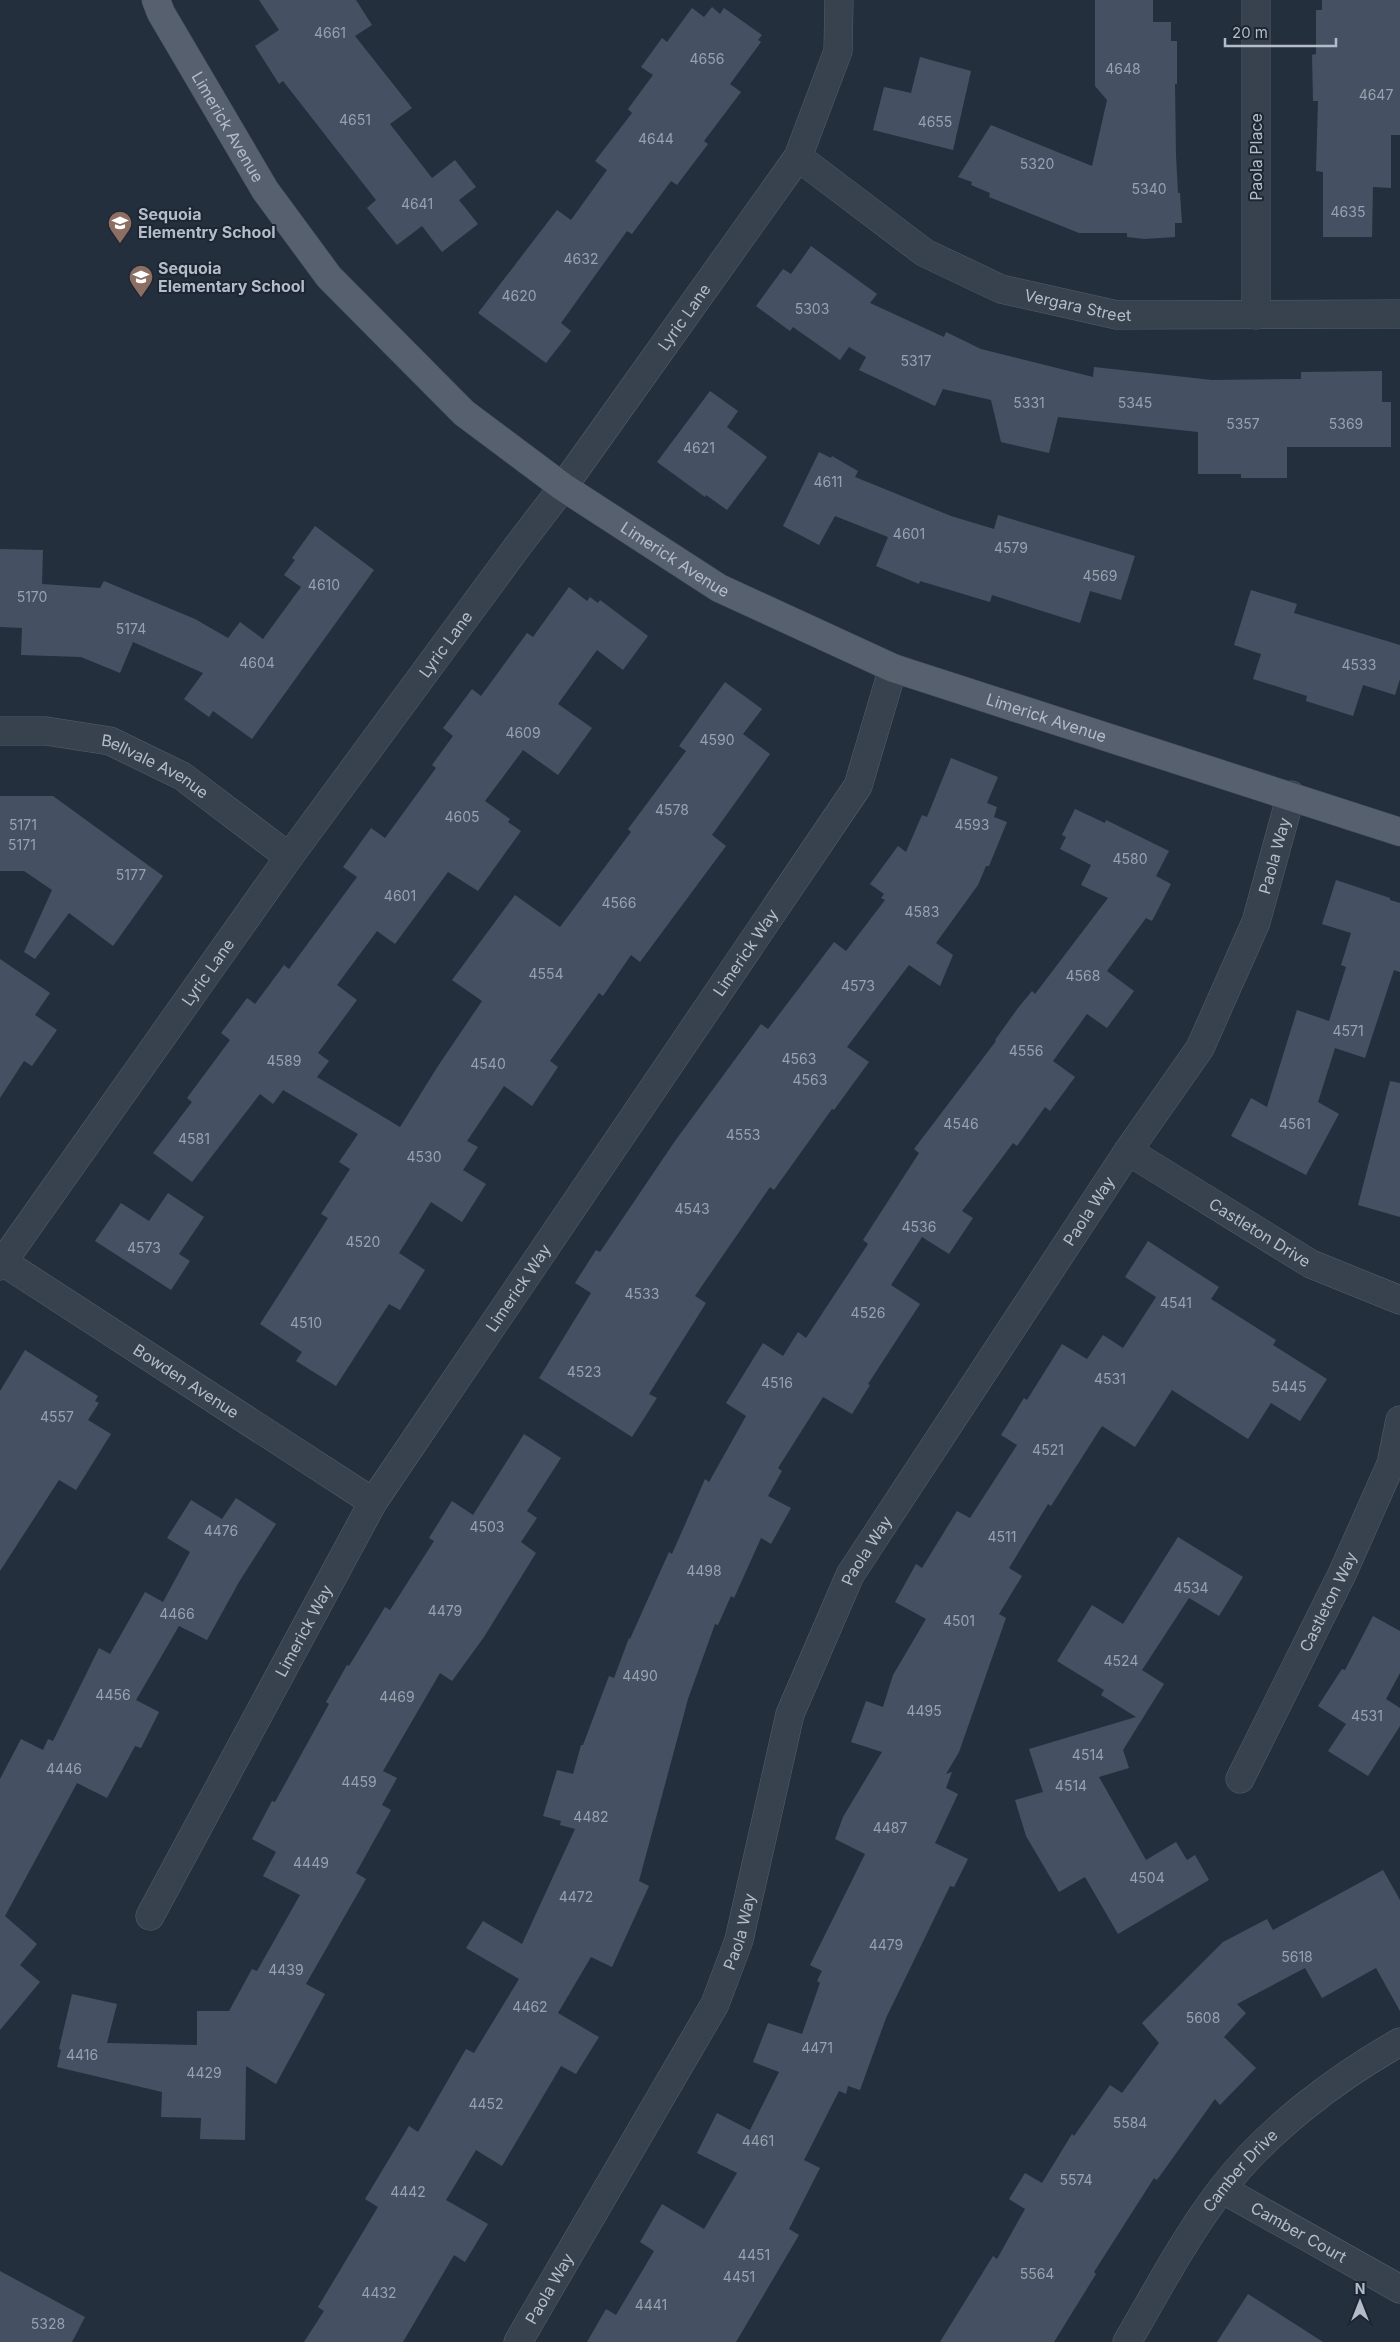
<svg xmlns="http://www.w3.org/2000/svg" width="1400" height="2342" font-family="Inter,sans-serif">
<rect width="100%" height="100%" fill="#242f3e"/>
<!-- building -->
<g fill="#455162">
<polygon points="259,0 356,0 372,25 355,36 412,108 390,124 432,178 455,160 476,187 459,200 478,224 442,252 422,226 397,245 367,208 376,200 283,81 279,84 255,46 279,30"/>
<polygon points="1095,0 1153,0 1153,22 1171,22 1171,41 1177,41 1177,84 1175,84 1176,156 1178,193 1180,193 1182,223 1175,223 1175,237 1144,239 1127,237 1127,233 1079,233 989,197 990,193 971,185 972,182 958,177 991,125 1092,166 1107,100 1095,86"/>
<polygon points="1322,0 1400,0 1400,135 1391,135 1391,188 1373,187 1372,237 1323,237 1323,172 1316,171 1318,101 1313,101 1312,55 1316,54 1316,10 1322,10"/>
<polygon points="712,7 720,14 724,8 762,35 758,40 761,42 730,84 741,92 704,141 708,144 677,185 671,181 632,234 627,231 561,323 571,331 546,363 478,313 557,210 571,220 607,170 595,161 632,113 628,109 653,75 641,67 662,38 667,42 692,8 704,17"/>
<polygon points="920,57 971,71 953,150 873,130 884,87 911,93"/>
<polygon points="811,246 877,294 870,303 944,337 946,332 981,349 1093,377 1094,367 1212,380 1301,379 1301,372 1382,371 1382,402 1391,402 1391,447 1287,447 1287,478 1241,478 1241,474 1198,474 1198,432 1058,417 1049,453 1001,442 991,400 943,389 935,406 859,370 866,357 849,347 840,360 793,327 790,331 756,306 783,269 791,274"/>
<polygon points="710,391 738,411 727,427 767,457 727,510 706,495 705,497 657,462"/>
<polygon points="819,452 831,458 832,456 858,471 855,477 951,516 994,529 998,515 1135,556 1121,600 1090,591 1080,623 992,595 990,602 920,581 919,584 876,566 888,537 835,516 819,545 783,526"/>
<polygon points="315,526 374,570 252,739 213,711 209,717 184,699 203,673 133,642 120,673 81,657 21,655 22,628 0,627 0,549 43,550 42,584 100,588 104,581 195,619 228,638 240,622 263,639 301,587 284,575 295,560 292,558"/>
<polygon points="569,587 587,601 590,597 598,603 600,600 648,636 623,670 597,650 558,704 592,728 558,775 523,750 485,801 510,819 508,822 521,831 478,891 448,872 395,944 377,931 337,985 357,1000 318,1053 329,1061 317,1077 400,1127 438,1066 482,1001 452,980 515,895 560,927 631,832 628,829 686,751 679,746 725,682 762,709 743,734 770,754 712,835 726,846 640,962 631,955 603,996 599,993 550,1061 558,1067 532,1106 504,1086 467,1141 478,1147 463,1170 486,1184 462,1222 431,1202 399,1253 425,1270 400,1310 389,1304 336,1386 296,1361 302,1352 260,1324 328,1218 321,1214 350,1169 339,1162 358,1134 283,1090 273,1104 260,1094 192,1182 153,1153 192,1102 187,1098 230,1040 221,1033 247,998 255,1004 284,965 289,969 357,877 343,867 371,828 385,838 436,768 432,765 453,736 443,728 472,689 481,696 527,633 533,637"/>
<polygon points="1251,590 1297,604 1294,613 1400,645 1400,679 1395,695 1363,685 1353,716 1306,701 1307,696 1253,679 1261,654 1234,645"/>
<polygon points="951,758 998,777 987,803 997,807 994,817 1007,822 989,866 986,866 978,885 936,943 953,955 940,986 909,965 847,1047 869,1062 834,1110 832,1109 774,1190 770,1187 695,1296 706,1303 649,1394 657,1398 632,1437 539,1378 591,1293 575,1283 596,1250 600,1252 675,1141 761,1024 768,1029 834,942 846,951 885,900 881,898 884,894 870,884 898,846 906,852 922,815 927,817"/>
<polygon points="0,796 53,796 163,876 113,946 69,913 35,959 24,952 52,890 24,871 0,871"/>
<polygon points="1075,809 1105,823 1106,820 1169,851 1156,876 1171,884 1152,921 1146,918 1107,971 1134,991 1107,1028 1087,1014 1053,1061 1075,1077 1050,1111 1045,1107 1017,1146 1013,1143 962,1211 973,1218 949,1254 922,1237 891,1285 920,1304 868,1384 870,1385 852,1414 823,1397 778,1468 782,1471 768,1496 791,1508 771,1544 761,1538 734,1598 731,1596 718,1625 715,1624 688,1699 639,1881 649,1886 612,1967 591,1957 558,2013 599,2037 576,2074 561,2066 502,2166 476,2150 446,2200 488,2224 465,2262 454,2255 403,2342 304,2342 324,2311 318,2307 378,2207 365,2199 409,2126 418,2132 466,2049 474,2053 519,1979 466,1948 483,1921 522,1944 575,1829 560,1825 561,1821 543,1816 557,1770 573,1774 581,1745 583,1745 609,1676 614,1678 629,1638 630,1639 669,1552 672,1554 705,1479 709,1482 746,1416 726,1403 763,1343 783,1356 798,1332 806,1338 868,1244 863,1240 919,1153 914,1149 996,1041 995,1040 1018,1008 1032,991 1035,994 1108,898 1081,885 1091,865 1060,849 1066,837 1062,835"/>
<polygon points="1336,880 1390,898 1390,900 1400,903 1400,972 1394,970 1365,1058 1335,1048 1318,1102 1339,1114 1306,1175 1231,1136 1251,1098 1267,1107 1297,1010 1329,1021 1346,967 1341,965 1351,933 1322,924"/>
<polygon points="0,959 50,993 35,1015 57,1030 32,1066 24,1061 0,1098"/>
<polygon points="1390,1081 1400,1083 1400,1217 1358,1205"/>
<polygon points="168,1193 204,1217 179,1254 190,1261 171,1290 95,1241 121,1203 149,1221"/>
<polygon points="1148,1241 1219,1287 1211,1299 1276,1340 1273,1345 1327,1379 1300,1421 1271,1403 1248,1439 1172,1390 1135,1447 1102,1426 1051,1506 1048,1504 1009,1568 1022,1576 999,1614 1006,1618 959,1752 946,1774 952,1772 946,1788 958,1794 935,1843 968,1859 954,1887 950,1886 886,2018 860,2090 848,2086 846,2094 839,2091 804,2160 820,2168 789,2229 799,2235 736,2342 587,2342 606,2309 616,2315 654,2251 640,2242 662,2204 704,2229 737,2173 697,2153 717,2113 750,2130 779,2072 753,2062 768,2023 802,2034 820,1983 817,1981 822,1971 810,1965 865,1854 835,1839 843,1817 882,1752 851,1742 866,1701 883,1707 893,1675 926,1619 895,1602 916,1564 922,1568 957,1511 970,1518 1017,1445 1001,1435 1024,1398 1027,1400 1062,1344 1087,1359 1103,1335 1123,1348 1156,1297 1125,1277"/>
<polygon points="25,1350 98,1396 95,1401 99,1403 88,1420 111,1434 76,1490 59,1480 0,1571 0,1391"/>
<polygon points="524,1434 561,1458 527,1511 537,1518 521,1542 536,1553 484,1637 452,1681 440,1673 383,1771 397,1778 382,1805 391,1810 356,1873 366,1879 306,1984 325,1994 276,2084 246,2066 245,2140 200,2139 201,2118 161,2117 162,2092 57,2067 61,2050 59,2049 72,1994 117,2004 107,2043 197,2045 197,2011 229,2011 252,1969 257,1971 300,1895 263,1876 276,1852 252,1839 272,1801 275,1802 329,1704 326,1702 347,1665 349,1666 385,1607 390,1610 434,1541 429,1538 452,1501 473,1515"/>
<polygon points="236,1498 276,1524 239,1582 207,1640 179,1626 136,1700 159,1712 141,1748 135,1746 107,1798 77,1783 62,1811 5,1916 37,1944 20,1965 40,1982 0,2030 0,1779 21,1739 43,1750 48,1739 53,1741 99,1648 110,1654 145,1592 163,1602 190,1552 167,1538 191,1500 222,1519"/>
<polygon points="1178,1537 1243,1577 1219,1616 1189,1598 1142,1670 1164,1684 1123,1750 1129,1768 1099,1777 1146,1860 1176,1842 1187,1860 1195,1855 1209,1880 1118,1934 1085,1877 1059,1892 1026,1836 1015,1800 1043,1792 1029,1749 1136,1717 1101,1695 1104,1690 1057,1661 1092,1605 1123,1624"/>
<polygon points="1373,1616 1400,1631 1400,1673 1386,1699 1400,1708 1400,1726 1368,1776 1328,1751 1346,1724 1318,1706 1342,1669 1345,1670"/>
<polygon points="1383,1870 1400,1900 1400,2011 1376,1968 1322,1998 1305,1968 1237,2004 1246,2013 1224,2037 1256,2068 1220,2105 1215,2099 1157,2180 1154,2178 1094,2272 1096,2274 1054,2342 940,2342 993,2256 997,2259 1025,2209 1009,2199 1025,2173 1042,2183 1072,2134 1074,2136 1110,2085 1122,2093 1159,2043 1142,2023 1223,1942 1267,1919 1273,1930"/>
<polygon points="0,2271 85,2317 72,2342 0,2342"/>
<polygon points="1248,2294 1323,2342 1217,2342"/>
</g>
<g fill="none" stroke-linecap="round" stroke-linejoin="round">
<defs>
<g id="minor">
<polyline points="1256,0 1256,315"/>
<path id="s1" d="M 798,157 L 925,253 L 1001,289 L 1117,315 L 1400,314"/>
<path id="s2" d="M 0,731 L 46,731 L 110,741 L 182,776 L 289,857"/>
<path id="s3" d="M 1128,1151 L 1311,1264 L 1400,1300"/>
<path id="s4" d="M 0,1260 L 373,1502"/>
<path id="s5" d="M 0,1266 L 289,857 L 517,547 L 563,487 L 798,157 L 838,51 L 839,0"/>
<path id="s6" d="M 1240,1779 L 1343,1572 L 1391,1464 L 1400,1420"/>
<path id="s7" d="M 150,1916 L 373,1502 L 858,786 L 893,668"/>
<path id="s8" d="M 1222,2189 L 1400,2289"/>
<path id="s9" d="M 518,2342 L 715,2004 L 739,1940 L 790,1714 L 850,1575 L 1128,1151 L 1200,1048 L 1256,922 L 1291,795"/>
<path id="s10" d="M 1127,2342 C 1157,2291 1185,2237 1221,2190 C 1266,2131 1336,2078 1400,2042"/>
</g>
<g id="major">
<path id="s11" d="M 156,0 L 161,13 L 265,190 L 329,277 L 464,413 L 563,487 L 719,588 L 893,668 L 1400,832"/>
</g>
</defs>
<!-- minor casing -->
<use href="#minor" stroke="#565f6c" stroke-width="29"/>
<!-- major casing -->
<use href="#major" stroke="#414a57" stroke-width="29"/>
<!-- minor -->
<use href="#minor" stroke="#38414e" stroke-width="28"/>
<!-- major -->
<use href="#major" stroke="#56606e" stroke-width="28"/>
</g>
<!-- icons -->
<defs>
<symbol id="school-pin" viewBox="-11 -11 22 30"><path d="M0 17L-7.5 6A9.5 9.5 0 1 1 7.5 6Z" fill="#8d6e63" stroke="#1d2633"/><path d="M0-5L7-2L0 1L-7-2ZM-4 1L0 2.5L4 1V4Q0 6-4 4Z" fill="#fff"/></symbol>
</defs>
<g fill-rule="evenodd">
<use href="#school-pin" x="106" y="209" width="28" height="38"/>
<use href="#school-pin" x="127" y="263" width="28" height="38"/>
</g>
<g text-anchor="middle" stroke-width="4" stroke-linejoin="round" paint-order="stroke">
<!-- number labels -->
<g font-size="14" fill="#98a1af">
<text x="330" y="38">4661</text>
<text x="707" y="64">4656</text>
<text x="1123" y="74">4648</text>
<text x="1376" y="100">4647</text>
<text x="355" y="125">4651</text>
<text x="935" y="127">4655</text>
<text x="656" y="144">4644</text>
<text x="1037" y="169">5320</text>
<text x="1149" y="194">5340</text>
<text x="417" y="209">4641</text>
<text x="1348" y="217">4635</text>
<text x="581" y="264">4632</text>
<text x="519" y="301">4620</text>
<text x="812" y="314">5303</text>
<text x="916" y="366">5317</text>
<text x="1029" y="408">5331</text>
<text x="1135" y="408">5345</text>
<text x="1243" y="429">5357</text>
<text x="1346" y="429">5369</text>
<text x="699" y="453">4621</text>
<text x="828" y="487">4611</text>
<text x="909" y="539">4601</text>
<text x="1011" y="553">4579</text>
<text x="1100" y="581">4569</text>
<text x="324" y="590">4610</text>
<text x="32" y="602">5170</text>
<text x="131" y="634">5174</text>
<text x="257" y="668">4604</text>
<text x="1359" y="670">4533</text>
<text x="523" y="738">4609</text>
<text x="717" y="745">4590</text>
<text x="672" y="815">4578</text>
<text x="462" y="822">4605</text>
<text x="23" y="830">5171</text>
<text x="972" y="830">4593</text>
<text x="22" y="850">5171</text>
<text x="1130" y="864">4580</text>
<text x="131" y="880">5177</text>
<text x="400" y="901">4601</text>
<text x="619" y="908">4566</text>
<text x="922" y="917">4583</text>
<text x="546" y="979">4554</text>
<text x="1083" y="981">4568</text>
<text x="858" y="991">4573</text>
<text x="1348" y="1036">4571</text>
<text x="1026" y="1056">4556</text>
<text x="799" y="1064">4563</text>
<text x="284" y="1066">4589</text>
<text x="488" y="1069">4540</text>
<text x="810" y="1085">4563</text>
<text x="961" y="1129">4546</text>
<text x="1295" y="1129">4561</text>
<text x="743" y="1140">4553</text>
<text x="194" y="1144">4581</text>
<text x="424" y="1162">4530</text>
<text x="692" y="1214">4543</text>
<text x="919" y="1232">4536</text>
<text x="363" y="1247">4520</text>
<text x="144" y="1253">4573</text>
<text x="642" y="1299">4533</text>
<text x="1176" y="1308">4541</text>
<text x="868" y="1318">4526</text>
<text x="306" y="1328">4510</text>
<text x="584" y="1377">4523</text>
<text x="1110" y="1384">4531</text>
<text x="777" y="1388">4516</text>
<text x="1289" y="1392">5445</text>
<text x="57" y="1422">4557</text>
<text x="1048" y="1455">4521</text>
<text x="487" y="1532">4503</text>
<text x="221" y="1536">4476</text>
<text x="1002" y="1542">4511</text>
<text x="704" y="1576">4498</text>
<text x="1191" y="1593">4534</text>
<text x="445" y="1616">4479</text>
<text x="177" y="1619">4466</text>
<text x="959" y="1626">4501</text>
<text x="1121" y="1666">4524</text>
<text x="640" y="1681">4490</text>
<text x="113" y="1700">4456</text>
<text x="397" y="1702">4469</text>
<text x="924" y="1716">4495</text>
<text x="1367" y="1721">4531</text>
<text x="1088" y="1760">4514</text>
<text x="64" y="1774">4446</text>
<text x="359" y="1787">4459</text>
<text x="1071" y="1791">4514</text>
<text x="591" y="1822">4482</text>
<text x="890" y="1833">4487</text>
<text x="311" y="1868">4449</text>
<text x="1147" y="1883">4504</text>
<text x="576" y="1902">4472</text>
<text x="886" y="1950">4479</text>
<text x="1297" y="1962">5618</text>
<text x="286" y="1975">4439</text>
<text x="530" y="2012">4462</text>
<text x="1203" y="2023">5608</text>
<text x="817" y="2053">4471</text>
<text x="82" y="2060">4416</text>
<text x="204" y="2078">4429</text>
<text x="486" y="2109">4452</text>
<text x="1130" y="2128">5584</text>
<text x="758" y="2146">4461</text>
<text x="1076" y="2185">5574</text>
<text x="408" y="2197">4442</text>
<text x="754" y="2260">4451</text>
<text x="1037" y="2279">5564</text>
<text x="739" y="2282">4451</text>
<text x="379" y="2298">4432</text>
<text x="651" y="2310">4441</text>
<text x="48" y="2329">5328</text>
</g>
<!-- street labels -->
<g font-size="16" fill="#b4bcc9" stroke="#1d2633">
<text dy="6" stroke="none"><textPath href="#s11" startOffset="146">Limerick Avenue</textPath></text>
<text transform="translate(1256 157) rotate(-90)" y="6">Paola Place</text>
<text dy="6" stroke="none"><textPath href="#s1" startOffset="322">Vergara Street</textPath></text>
<text dy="6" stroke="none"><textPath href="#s5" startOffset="1170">Lyric Lane</textPath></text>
<text dy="6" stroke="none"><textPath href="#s11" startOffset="776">Limerick Avenue</textPath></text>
<text dy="6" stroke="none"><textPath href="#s5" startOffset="765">Lyric Lane</textPath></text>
<text dy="6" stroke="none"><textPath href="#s11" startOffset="1181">Limerick Avenue</textPath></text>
<text dy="6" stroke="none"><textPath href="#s2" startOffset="162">Bellvale Avenue</textPath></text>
<text dy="6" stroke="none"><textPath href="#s9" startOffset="1682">Paola Way</textPath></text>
<text dy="6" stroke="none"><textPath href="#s7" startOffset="1134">Limerick Way</textPath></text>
<text dy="6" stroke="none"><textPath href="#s5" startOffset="360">Lyric Lane</textPath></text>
<text dy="6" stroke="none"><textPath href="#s9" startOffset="1278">Paola Way</textPath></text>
<text dy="6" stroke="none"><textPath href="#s3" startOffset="155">Castleton Drive</textPath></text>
<text dy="6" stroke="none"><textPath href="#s7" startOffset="729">Limerick Way</textPath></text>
<text dy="6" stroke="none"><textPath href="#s4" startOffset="222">Bowden Avenue</textPath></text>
<text dy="6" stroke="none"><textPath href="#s9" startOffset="872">Paola Way</textPath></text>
<text dy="6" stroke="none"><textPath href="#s6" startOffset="198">Castleton Way</textPath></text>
<text dy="6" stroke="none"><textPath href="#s7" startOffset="324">Limerick Way</textPath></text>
<text dy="6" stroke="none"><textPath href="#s9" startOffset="468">Paola Way</textPath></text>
<text dy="6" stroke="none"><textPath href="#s10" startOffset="206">Camber Drive</textPath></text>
<text dy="6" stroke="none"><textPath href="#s8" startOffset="88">Camber Court</textPath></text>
<text dy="6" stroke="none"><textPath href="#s9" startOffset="62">Paola Way</textPath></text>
</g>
<!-- poi labels -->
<g font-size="16" font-weight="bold" fill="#b4bcc9" stroke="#1d2633" text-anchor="start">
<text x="138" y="220">Sequoia<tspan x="138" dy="18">Elementry School</tspan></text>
<text x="158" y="274">Sequoia<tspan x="158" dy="18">Elementary School</tspan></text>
</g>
</g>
<!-- north arrow -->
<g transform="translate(1360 2302)" stroke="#1d2633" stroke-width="4" paint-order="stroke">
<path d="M0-4L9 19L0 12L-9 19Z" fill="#b4bcc9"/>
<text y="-8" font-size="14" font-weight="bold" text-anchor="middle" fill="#b4bcc9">N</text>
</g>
<!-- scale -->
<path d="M1225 38v8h111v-8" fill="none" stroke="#b4bcc9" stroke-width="2.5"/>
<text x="1232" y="38" font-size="15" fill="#b4bcc9" stroke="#1d2633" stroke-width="4" paint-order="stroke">20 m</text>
</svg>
